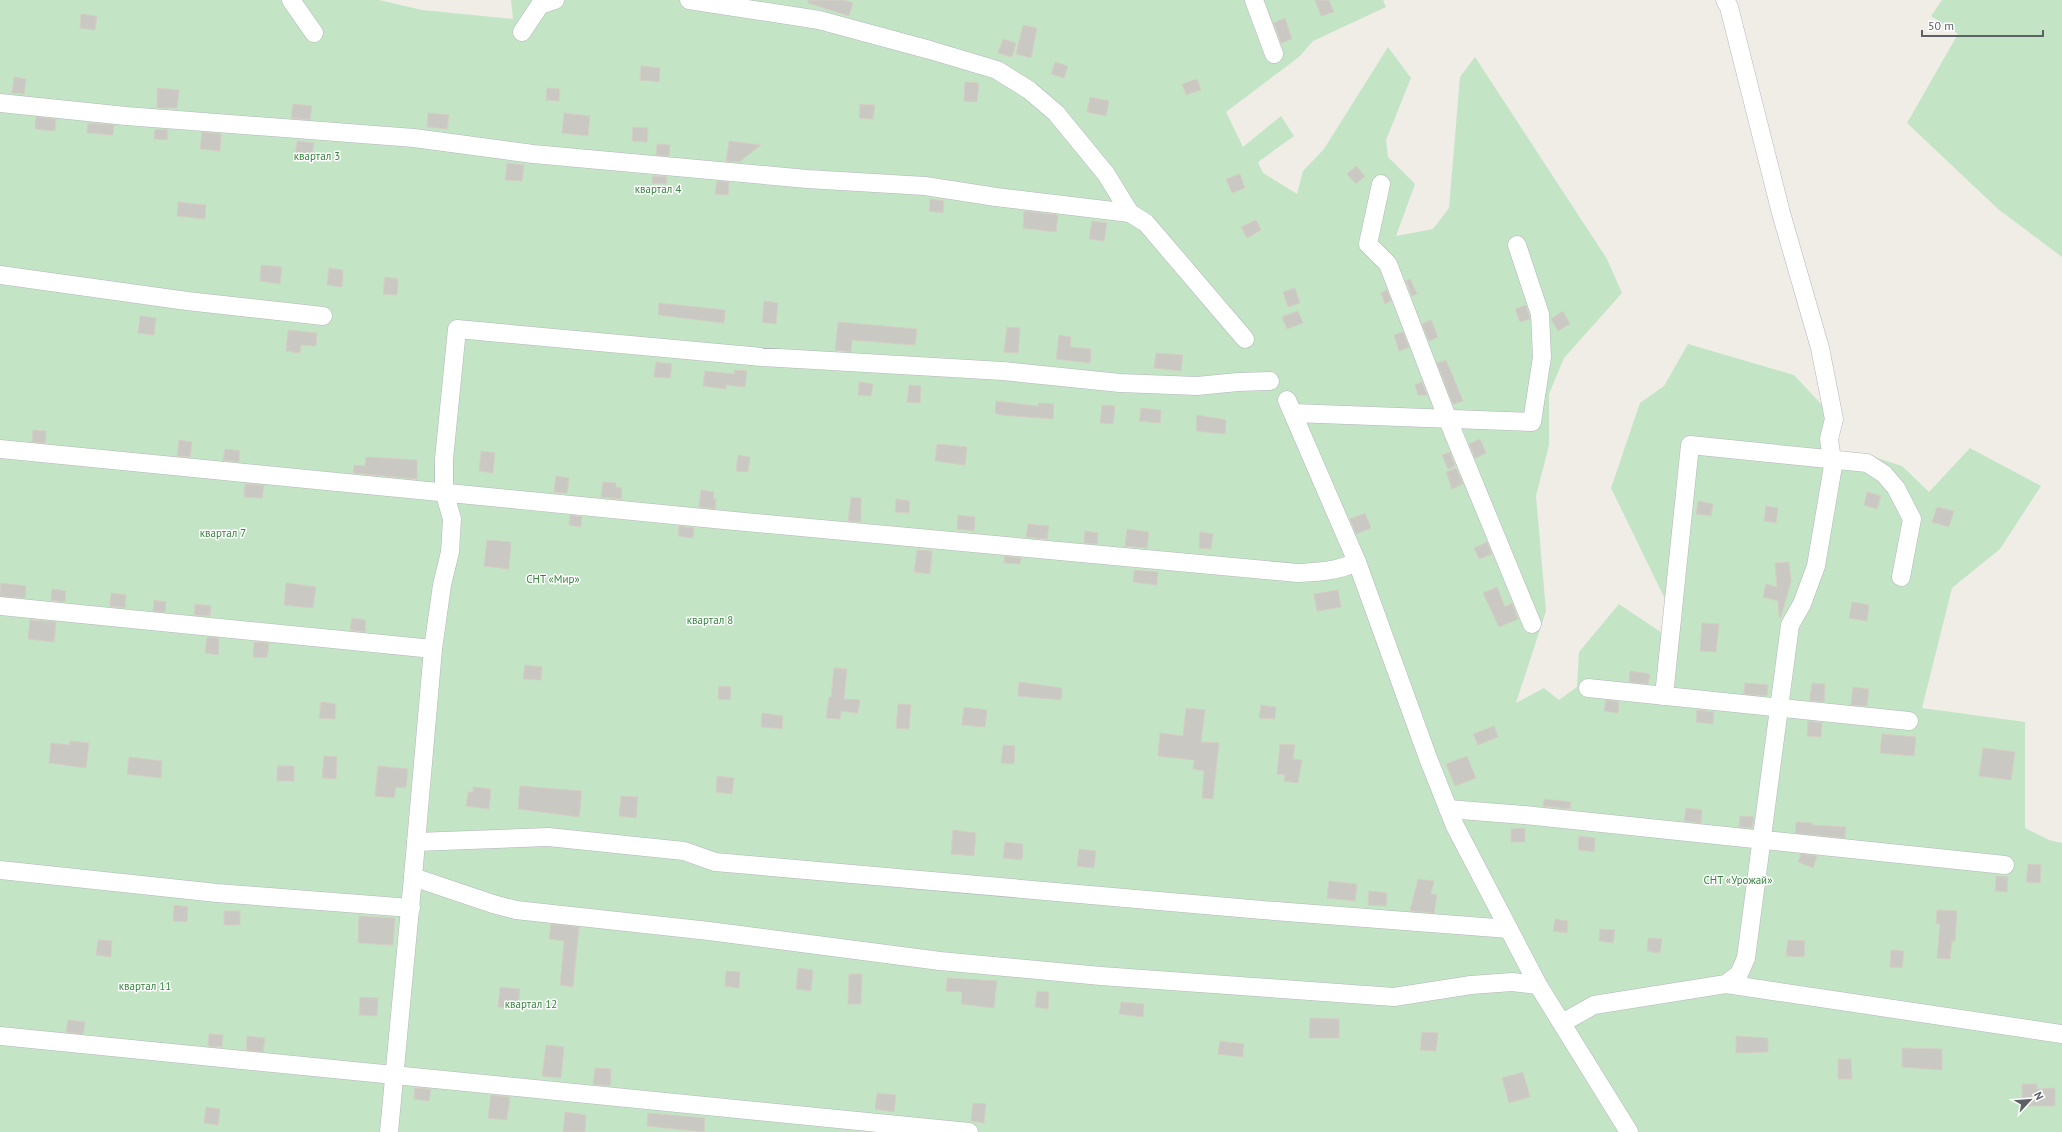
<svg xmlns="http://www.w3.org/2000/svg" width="2062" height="1132" font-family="'PT Sans',sans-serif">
<rect width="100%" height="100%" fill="#efede6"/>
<!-- green -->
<g fill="#c3e5c5">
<polygon points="0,0 379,0 422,10 513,19 511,0 1383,0 1386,7 1313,41 1299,57 1226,112 1243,147 1281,116 1294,136 1258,162 1263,173 1297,194 1303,171 1324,149 1388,47 1411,78 1386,140 1388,157 1415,184 1396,236 1433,229 1449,208 1460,77 1475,57 1607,259 1622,293 1564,358 1549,394 1549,445 1536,496 1546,611 1516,703 1544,688 1559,700 1577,687 1579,652 1619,604 1662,633 1665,599 1611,488 1640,403 1664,386 1688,344 1794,375 1835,419 1840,453 1868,455 1902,466 1929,492 1970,448 2041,486 2000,549 1952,588 1922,708 2025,722 2025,828 2049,840 2062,843 2062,1132 0,1132"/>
<polygon points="1942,0 2062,0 2062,257 1998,209 1907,123 1958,34 1931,16"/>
</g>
<!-- building -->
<g fill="#cac8c2" stroke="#d4cfc4">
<polygon points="808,0 844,0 853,3 849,16 808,3"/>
<polygon points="1315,0 1329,0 1334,12 1321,16"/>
<polygon points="81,14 97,16 95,30 80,28"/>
<polygon points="1285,18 1292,39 1281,43 1274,23"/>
<polygon points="1023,25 1037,28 1031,58 1016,54"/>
<polygon points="1003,39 1016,43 1012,57 998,53"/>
<polygon points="1055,62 1068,66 1064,78 1051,74"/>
<polygon points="641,66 660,68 659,82 640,80"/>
<polygon points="14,77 26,79 24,94 12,93"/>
<polygon points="1197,79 1201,90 1186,95 1182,84"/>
<polygon points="965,82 979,83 977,102 964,101"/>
<polygon points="157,88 179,90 177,108 157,108"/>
<polygon points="547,88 560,89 559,101 546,100"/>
<polygon points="1090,97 1109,101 1106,116 1087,112"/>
<polygon points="293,104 312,106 310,120 291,118"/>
<polygon points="860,104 875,105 873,119 859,118"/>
<polygon points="428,113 449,115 447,129 427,127"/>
<polygon points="564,113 590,116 588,136 562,133"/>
<polygon points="36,117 56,119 55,131 35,129"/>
<polygon points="88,123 114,125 113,135 87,133"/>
<polygon points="633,127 648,128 647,142 632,141"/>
<polygon points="155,129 168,130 167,140 154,139"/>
<polygon points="202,132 221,134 220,151 200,149"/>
<polygon points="297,141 314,143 312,157 295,156"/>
<polygon points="729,141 761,145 739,162 726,161"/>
<polygon points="657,144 670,145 669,156 656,155"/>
<polygon points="507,163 524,165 522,181 505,180"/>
<polygon points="1356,166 1365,176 1356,184 1347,174"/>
<polygon points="1240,174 1245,188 1232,193 1226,179"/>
<polygon points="653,176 667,177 666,184 652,183"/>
<polygon points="717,181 729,182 728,195 715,194"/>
<polygon points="930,199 944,201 943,213 929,211"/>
<polygon points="178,202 206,205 205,219 177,216"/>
<polygon points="1024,211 1058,215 1056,232 1023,228"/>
<polygon points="1256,220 1261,230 1247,238 1241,227"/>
<polygon points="1092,221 1107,223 1104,241 1089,239"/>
<polygon points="261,265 282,267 280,284 260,281"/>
<polygon points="329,268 343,270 342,287 327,285"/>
<polygon points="385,277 398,279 397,295 383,294"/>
<polygon points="1410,279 1417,294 1412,296 1406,281"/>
<polygon points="1295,288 1300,303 1288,307 1283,292"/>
<polygon points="1387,290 1391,301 1385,304 1381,293"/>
<polygon points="764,301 778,303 776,324 762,322"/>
<polygon points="659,303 725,310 724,323 658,315"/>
<polygon points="1526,305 1530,319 1520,322 1515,309"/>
<polygon points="1298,311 1303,323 1287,329 1282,317"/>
<polygon points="1563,311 1570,324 1558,331 1551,319"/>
<polygon points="140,316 156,318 154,335 138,333"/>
<polygon points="1431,320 1438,337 1429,341 1422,324"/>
<polygon points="838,322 917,329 915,345 852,340 851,352 835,350"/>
<polygon points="1007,327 1020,328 1018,353 1004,352"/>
<polygon points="288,330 317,333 316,346 301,345 300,353 286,351"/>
<polygon points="1403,332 1409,347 1399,351 1394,335"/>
<polygon points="1059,335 1071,337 1070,347 1091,349 1090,363 1056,359"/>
<polygon points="1156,353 1183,355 1181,371 1154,368"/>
<polygon points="1446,360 1463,401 1453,404 1437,363"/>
<polygon points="656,362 672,364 670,378 654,377"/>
<polygon points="734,370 747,371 745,387 726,385 726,389 703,386 705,371 734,374"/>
<polygon points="859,382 873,384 871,396 858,395"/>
<polygon points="1422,382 1427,395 1418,395 1415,385"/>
<polygon points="909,385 921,386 920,403 907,402"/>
<polygon points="996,401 1038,406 1039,403 1054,404 1053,419 1001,415 995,413"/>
<polygon points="1102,405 1115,406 1113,424 1100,423"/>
<polygon points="1141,408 1161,410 1160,423 1139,421"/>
<polygon points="1197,415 1226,420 1225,434 1196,431"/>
<polygon points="33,430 46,431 45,443 32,442"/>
<polygon points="1480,439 1486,453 1475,458 1469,444"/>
<polygon points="179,440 192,442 190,457 177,456"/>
<polygon points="937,444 967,447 965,465 935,461"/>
<polygon points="225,449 240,451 239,462 223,460"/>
<polygon points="481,451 495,453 493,473 479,471"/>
<polygon points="1450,452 1455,466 1448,469 1442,455"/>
<polygon points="738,455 750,457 748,472 736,471"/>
<polygon points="366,457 417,460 417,479 353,473 354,465 365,466"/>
<polygon points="1456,468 1463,484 1452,489 1446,472"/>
<polygon points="556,476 569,478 567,493 554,492"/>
<polygon points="603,482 616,483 616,487 622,488 621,499 601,497"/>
<polygon points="245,484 264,485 262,498 244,497"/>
<polygon points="701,490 714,492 713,499 716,499 715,509 699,507"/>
<polygon points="1867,492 1881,496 1877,509 1864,505"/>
<polygon points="851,497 861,498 861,522 848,521"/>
<polygon points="896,499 910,501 909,513 895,512"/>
<polygon points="1698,501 1713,504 1711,516 1696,514"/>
<polygon points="1766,506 1778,508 1776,523 1764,521"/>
<polygon points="1937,507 1954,511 1949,527 1932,522"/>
<polygon points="1365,513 1371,528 1356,534 1350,519"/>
<polygon points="570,515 582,517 581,527 569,525"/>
<polygon points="958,515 975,517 974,531 957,529"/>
<polygon points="1028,524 1049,526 1047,539 1026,537"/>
<polygon points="679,526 694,528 693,538 678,536"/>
<polygon points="1127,529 1149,532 1147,548 1125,546"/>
<polygon points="1085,531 1098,533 1097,544 1084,543"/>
<polygon points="1200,532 1213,534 1211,549 1199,548"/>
<polygon points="487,540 511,542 509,569 484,566"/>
<polygon points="1487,542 1492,554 1479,559 1474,548"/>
<polygon points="917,550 932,551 930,574 914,572"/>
<polygon points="1005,556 1021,558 1020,564 1004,563"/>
<polygon points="1789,562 1791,581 1781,617 1779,617 1778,601 1763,597 1766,584 1777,587 1775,563"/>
<polygon points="1134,570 1158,572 1157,585 1133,582"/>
<polygon points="1,583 26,586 25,598 0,596"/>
<polygon points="286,583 316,587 313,608 284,605"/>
<polygon points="1497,587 1505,607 1512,603 1518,619 1499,627 1483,593"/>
<polygon points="52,589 66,591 65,602 51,600"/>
<polygon points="1338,590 1341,607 1317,611 1314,594"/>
<polygon points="111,593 126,595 125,608 110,606"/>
<polygon points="154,600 166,602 165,612 153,611"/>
<polygon points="1852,602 1869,605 1867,621 1849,618"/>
<polygon points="195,604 211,606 210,616 194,615"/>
<polygon points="352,618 366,620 365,632 350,630"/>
<polygon points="30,620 56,622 54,642 28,639"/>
<polygon points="1702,623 1719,624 1716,652 1700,651"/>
<polygon points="207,637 219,638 218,655 205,653"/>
<polygon points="254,642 269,643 267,658 253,657"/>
<polygon points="525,665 542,667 541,680 523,679"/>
<polygon points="834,668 847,669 844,699 860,700 858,713 841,711 840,719 826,718 829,697 831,697"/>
<polygon points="1630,671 1650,674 1648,684 1629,682"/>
<polygon points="1019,682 1062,688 1061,700 1018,696"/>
<polygon points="1745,683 1768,685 1767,696 1744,694"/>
<polygon points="1812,683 1825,684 1824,702 1810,700"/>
<polygon points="719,686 731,687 730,700 718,699"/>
<polygon points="1853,687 1869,689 1867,706 1851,705"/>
<polygon points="1606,700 1619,702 1618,713 1604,711"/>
<polygon points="321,702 336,704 335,719 319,718"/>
<polygon points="898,704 911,705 909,729 896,728"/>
<polygon points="1261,705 1276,707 1275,719 1259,718"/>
<polygon points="964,707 987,710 985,727 962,725"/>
<polygon points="1186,708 1205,710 1201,742 1219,743 1213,799 1202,798 1204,771 1193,769 1194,760 1158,756 1160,733 1183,736"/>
<polygon points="1697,710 1714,712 1713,724 1696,722"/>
<polygon points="762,713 783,716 782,729 761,727"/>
<polygon points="1808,721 1822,723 1821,737 1807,736"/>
<polygon points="1494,726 1498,737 1478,745 1473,734"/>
<polygon points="1882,734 1916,737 1914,756 1880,753"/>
<polygon points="70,741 89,743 86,768 49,763 51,743 70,745"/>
<polygon points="1280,744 1295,745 1293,759 1302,760 1298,783 1284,781 1285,775 1277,774"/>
<polygon points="1003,745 1015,746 1014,764 1001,763"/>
<polygon points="1983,748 2015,752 2011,780 1979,776"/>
<polygon points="324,756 337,757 336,779 322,778"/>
<polygon points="1467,756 1476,778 1455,786 1446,764"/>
<polygon points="129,757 162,761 161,778 127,774"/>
<rect x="277" y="766" width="17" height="15"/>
<polygon points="378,766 408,769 406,788 396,787 394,798 375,796"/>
<polygon points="717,776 734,778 732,794 716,792"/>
<polygon points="520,786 582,791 579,817 518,809"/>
<polygon points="473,787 491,789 489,809 466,806 468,792 473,792"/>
<polygon points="621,796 638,797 636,818 619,816"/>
<polygon points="1544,799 1571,802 1570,809 1543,806"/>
<polygon points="1686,808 1702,810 1701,823 1684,821"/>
<polygon points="1740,816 1754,817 1752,828 1739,827"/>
<polygon points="1796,822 1812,823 1812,825 1846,827 1845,838 1795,833"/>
<polygon points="1525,828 1525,842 1511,842 1511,829"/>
<polygon points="953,830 976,833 974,856 951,854"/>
<polygon points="1579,836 1595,838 1594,852 1578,850"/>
<polygon points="1005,842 1023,844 1022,860 1003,858"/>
<polygon points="1079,849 1096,851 1094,868 1077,866"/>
<polygon points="1801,854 1817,856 1813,868 1798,862"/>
<polygon points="2028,864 2041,865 2040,883 2026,882"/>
<polygon points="1996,876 2008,877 2007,892 1995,891"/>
<polygon points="1418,879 1434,881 1431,894 1437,895 1434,913 1410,911"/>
<polygon points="1329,881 1357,884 1355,901 1327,898"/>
<polygon points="1369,891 1387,893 1386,906 1368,905"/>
<polygon points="174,905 188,907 187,922 173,921"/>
<polygon points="1937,910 1957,911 1955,941 1952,941 1950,959 1937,958 1940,924 1936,924"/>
<rect x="224" y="911" width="16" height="14"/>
<polygon points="359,916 395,918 393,945 358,943"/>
<polygon points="1555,919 1568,921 1567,933 1553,931"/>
<polygon points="551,924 579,927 573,987 560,985 564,941 549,939"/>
<polygon points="1600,929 1615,930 1613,943 1599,941"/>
<polygon points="1648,938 1662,939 1660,953 1647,951"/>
<polygon points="98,940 112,941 111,957 96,955"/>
<polygon points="1788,940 1805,941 1804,957 1786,956"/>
<polygon points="1891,950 1904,951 1902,968 1890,967"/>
<polygon points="798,968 813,970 811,991 796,989"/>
<polygon points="726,971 740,972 739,988 725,986"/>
<polygon points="849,974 862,974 861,1004 848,1004"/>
<polygon points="947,978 997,981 994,1008 961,1004 962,992 946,991"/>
<polygon points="500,987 520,989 518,1009 498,1007"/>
<polygon points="1037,991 1049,992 1048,1009 1035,1007"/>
<polygon points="360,997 378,998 377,1016 359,1015"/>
<polygon points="1121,1002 1144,1004 1143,1017 1119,1014"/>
<polygon points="1310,1018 1339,1019 1339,1038 1309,1038"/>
<polygon points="68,1020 85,1022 83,1034 66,1032"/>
<polygon points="1422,1032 1438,1033 1436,1051 1420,1050"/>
<polygon points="209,1034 223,1035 222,1047 208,1046"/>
<polygon points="247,1036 265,1038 263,1052 246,1050"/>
<polygon points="1736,1036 1768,1038 1768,1052 1736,1053"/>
<polygon points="1220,1041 1244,1044 1243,1057 1218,1054"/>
<polygon points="546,1045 564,1047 561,1078 542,1076"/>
<polygon points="1902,1048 1942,1049 1942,1070 1902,1067"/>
<polygon points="1838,1059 1851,1059 1852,1079 1838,1079"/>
<polygon points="595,1068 611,1069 610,1086 593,1084"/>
<polygon points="1523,1072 1530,1097 1509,1103 1502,1078"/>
<polygon points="2022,1084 2037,1084 2037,1089 2055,1088 2055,1106 2022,1106"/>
<polygon points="415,1088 431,1089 429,1101 414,1099"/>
<polygon points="877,1093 896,1095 894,1112 875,1109"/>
<polygon points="491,1095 510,1097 507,1120 488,1118"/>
<polygon points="973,1103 986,1104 984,1123 971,1121"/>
<polygon points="206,1107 220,1109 218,1125 204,1123"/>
<polygon points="565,1112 586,1115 585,1132 563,1132"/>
<polygon points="648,1113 705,1118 704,1132 647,1126"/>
</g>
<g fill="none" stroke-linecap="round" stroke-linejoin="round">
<defs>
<g id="minor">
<polyline points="291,0 314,33"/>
<polyline points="689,0 819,20 930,50 997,70 1029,90 1056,113 1106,174 1130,213 1146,223 1245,339"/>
<polyline points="1254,0 1274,54"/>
<polyline points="522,32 540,5 555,0"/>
<polyline points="0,103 126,116 414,138 533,154 807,179 925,186 996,197 1130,213"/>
<polyline points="1381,184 1368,244 1388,264 1448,420 1532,624"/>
<polyline points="0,275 187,301 323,316"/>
<polyline points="1270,381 1238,382 1197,386 1120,383 1003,371 762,357 457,329 444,459 444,491 452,519 450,552 442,585 433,649 413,877 493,904 516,910 709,931 940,961 1101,976 1394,997 1471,985 1512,982 1538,985"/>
<polyline points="1287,400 1357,562 1428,758 1455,826 1538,985 1629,1132"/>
<polyline points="1293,413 1532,422 1542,357 1540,314 1517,245"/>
<path d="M 0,449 L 724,520 L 1298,573 C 1318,572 1338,571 1357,562"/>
<polyline points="0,606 433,649"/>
<polyline points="1588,688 1909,721"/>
<polyline points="1664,696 1690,445 1867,463 1884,474 1896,488 1912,519 1901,577"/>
<polyline points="1448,809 1524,815 2005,865"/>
<polyline points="416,842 548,837 684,851 715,862 1262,910 1509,929"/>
<polyline points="0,870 217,893 411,908"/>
<polyline points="1726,984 2062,1034"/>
<polyline points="1562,1023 1594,1005 1726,984 1739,974 1746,958 1790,625 1802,604 1816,566 1833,466 1829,439 1834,419 1820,348 1781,213 1729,7 1725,0"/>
<polyline points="0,1036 969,1132"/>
<polyline points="389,1132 413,877"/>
</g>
</defs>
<!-- minor casing -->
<use href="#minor" stroke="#b3b6ba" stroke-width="19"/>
<!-- minor -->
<use href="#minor" stroke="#fff" stroke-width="18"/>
</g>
<g text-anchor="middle" stroke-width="3" stroke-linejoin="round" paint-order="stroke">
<!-- park labels -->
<g font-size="11" fill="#38823f" stroke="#fff">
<text x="317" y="160">квартал 3</text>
<text x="658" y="193">квартал 4</text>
<text x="223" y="537">квартал 7</text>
<text x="553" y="583">СНТ «Мир»</text>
<text x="710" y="624">квартал 8</text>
<text x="1738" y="884">СНТ «Урожай»</text>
<text x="145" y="990">квартал 11</text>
<text x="531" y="1008">квартал 12</text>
</g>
</g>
<!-- north arrow -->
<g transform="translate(2030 1100) rotate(64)" stroke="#ffffff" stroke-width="3" paint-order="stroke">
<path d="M0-3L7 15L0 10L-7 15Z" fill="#5d6165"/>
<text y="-6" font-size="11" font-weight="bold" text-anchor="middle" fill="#5d6165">N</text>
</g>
<!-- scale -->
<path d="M1922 30v6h121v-6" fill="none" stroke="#5d6165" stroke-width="2"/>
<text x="1928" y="30" font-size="12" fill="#5d6165" stroke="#ffffff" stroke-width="3" paint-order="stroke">50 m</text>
</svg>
